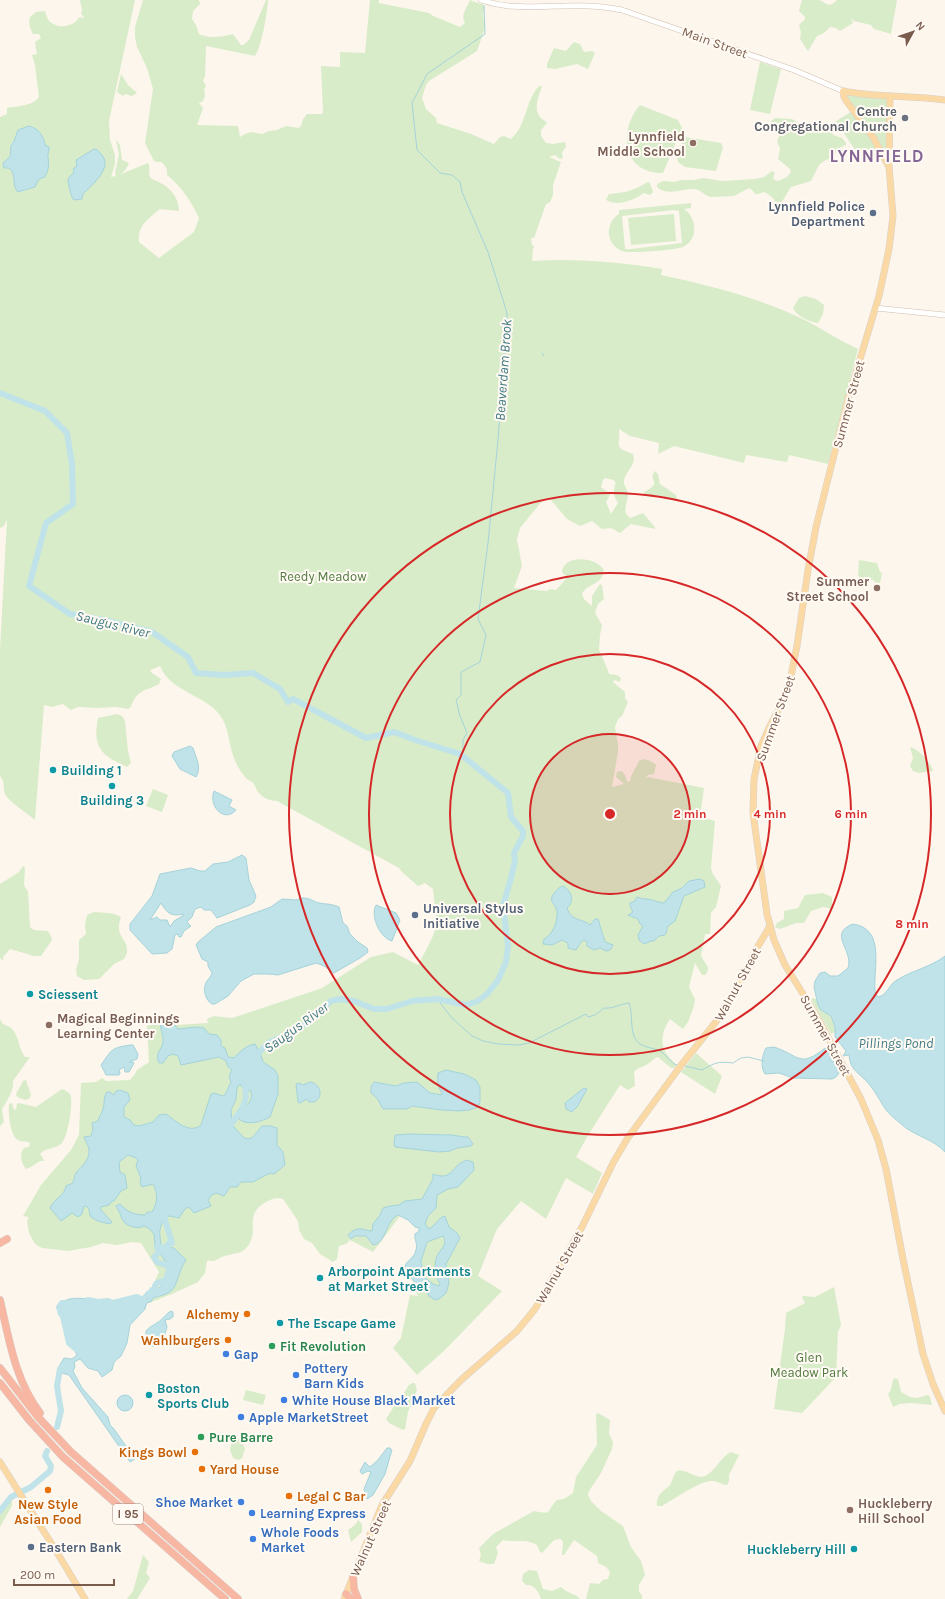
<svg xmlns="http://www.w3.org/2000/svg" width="945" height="1599" font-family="Karla,sans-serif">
<rect width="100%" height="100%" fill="#fdf6ec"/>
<!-- green -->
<g fill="#d8ecc9" fill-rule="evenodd">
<path d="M 80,0 L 135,0 L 109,121 L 110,140 L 115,155 L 115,164 L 111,177 L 116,176 L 115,173 L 119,154 L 116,140 L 120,145 L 122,160 L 129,163 L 126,169 L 121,174 L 148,163 C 151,169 147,173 151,178 C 154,181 156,180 159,182 C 171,188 179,198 179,211 L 160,209 C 148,219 137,226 139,242 L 159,258 L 194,232 L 199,218 C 191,201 181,186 167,175 C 168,169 165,165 161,162 L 157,162 L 154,161 L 145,143 L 153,89 L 147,68 L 137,47 L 135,37 L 135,27 L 143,0 L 199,0 L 200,4 L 193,11 L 192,19 L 196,25 L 199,34 C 211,39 220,37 233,34 L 241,45 L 243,45 L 249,40 L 266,0 L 268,0 C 267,13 262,46 255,56 L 206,46 L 205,77 L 203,80 L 206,86 L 204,89 L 205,96 L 203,101 L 199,103 L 203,108 L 197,125 L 238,126 L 240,137 L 245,134 L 252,132 L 262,134 L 269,131 L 277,130 L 286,126 L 298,128 L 301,126 L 303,119 L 307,114 L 322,114 L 323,112 L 321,66 L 340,67 L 340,52 L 365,53 L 370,0 L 379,0 L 379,3 L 429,13 L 433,16 L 460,27 L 465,23 C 460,15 467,8 470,0 L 472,1 L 484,5 L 485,7 L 483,15 L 485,28 L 477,51 L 429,81 L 426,85 L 422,98 L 426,109 L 436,118 L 437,123 L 471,134 L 494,144 L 500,137 L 504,136 L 511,139 C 527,125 525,101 539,86 L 542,86 C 539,96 533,108 540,117 C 542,120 545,120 547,123 L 541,130 L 541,136 L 546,143 L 553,144 L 565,142 L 566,147 L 562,152 L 563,158 L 560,159 L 555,155 L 549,157 L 561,162 L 553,185 L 553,195 L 550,202 L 546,204 L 534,238 L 531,238 L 532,245 L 535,247 L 533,248 L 532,261 C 577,258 618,262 662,269 L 661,275 C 709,285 763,299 807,321 C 824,330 840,341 858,349 L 828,464 L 789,455 L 787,462 L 746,455 L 744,463 L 674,446 L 658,454 L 659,443 L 630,436 L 619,429 C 621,446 612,447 633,454 C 637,465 626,470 624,480 C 623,486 628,489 628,495 C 628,503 621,511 630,518 L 643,513 L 655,527 L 655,529 L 631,524 L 620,533 L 611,528 L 602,529 L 592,521 L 580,526 L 567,519 L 551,500 L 547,498 L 543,500 L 520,528 L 517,539 L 522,566 L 514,588 L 547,591 L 550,589 L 556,590 L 566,579 L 566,576 L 562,572 C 564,554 596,557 604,570 C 602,586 587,583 582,594 L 584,599 L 592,606 L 592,596 L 600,584 L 602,585 L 604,599 L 598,604 L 595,613 L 602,625 L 600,635 L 599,650 L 607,668 L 609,674 L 617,675 L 621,678 L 620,682 L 614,680 L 613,682 L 625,692 L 625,698 L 628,702 L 622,716 L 618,719 L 615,727 L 618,745 L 618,752 L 612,787 L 624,784 L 616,777 L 617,772 L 622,771 L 625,775 L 627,781 L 630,782 C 631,772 636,769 639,761 C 644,757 652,761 656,765 L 654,774 L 648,775 L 645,778 L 648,777 L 704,788 L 700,817 L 715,821 L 711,868 L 713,874 L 721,886 L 716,907 L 711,913 L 710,934 L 705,934 L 701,956 C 705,964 712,967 705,975 L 702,975 L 695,963 L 689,987 L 695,999 L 694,1006 L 688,1022 L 683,1029 L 670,1019 C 662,1031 659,1044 668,1056 C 671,1060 675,1062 676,1066 L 674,1068 L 671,1068 L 658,1057 C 653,1058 651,1063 646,1065 C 641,1068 638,1067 634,1072 L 635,1086 L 628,1090 L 620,1085 L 587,1137 L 576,1157 L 602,1173 L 593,1194 L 566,1178 L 546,1219 L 521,1201 L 497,1229 L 478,1276 L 502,1291 L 445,1350 L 417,1375 L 393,1348 L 401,1338 L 410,1295 L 418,1296 L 413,1285 L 422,1234 L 418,1222 L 400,1216 L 373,1252 L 350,1240 L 346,1244 L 339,1246 L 337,1259 L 333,1262 L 320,1254 L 312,1243 L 304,1239 L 299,1230 L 298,1221 L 283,1199 C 278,1197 271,1199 266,1202 C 242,1216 261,1230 247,1247 C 241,1255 230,1253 222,1257 C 219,1258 216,1261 213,1261 C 211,1261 209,1260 207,1261 L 205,1273 L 198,1282 L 172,1294 L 146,1304 L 153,1299 L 163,1295 L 177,1281 L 182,1257 L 174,1248 L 161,1246 L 155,1238 C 157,1259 179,1265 159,1286 C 155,1291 149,1298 143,1301 L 147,1297 L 145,1294 C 153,1289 155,1280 159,1272 L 141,1243 L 132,1242 L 117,1245 L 103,1243 L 91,1247 L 68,1251 L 42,1248 L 35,1244 L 29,1233 L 27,1221 L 29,1217 L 23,1216 L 41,1185 L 71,1150 L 79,1135 L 81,1083 L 96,1082 L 102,1078 L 106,1081 L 130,1080 L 135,1074 L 137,1070 L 149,1062 L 147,1026 L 161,1022 L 160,1026 L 208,1023 L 207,1019 L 214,1016 L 232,1018 L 322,988 L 371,957 L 393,952 L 418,965 C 424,953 432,941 436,927 C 437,921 434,898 433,889 L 425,883 L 418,886 L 402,872 L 399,868 L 277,801 C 270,801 263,798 258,792 C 256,790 256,787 254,784 C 252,781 247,780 245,777 C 240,771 235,762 233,755 C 229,744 229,732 223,720 C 210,695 170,693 160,666 L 150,670 L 152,673 L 161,679 L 159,684 C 146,691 136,690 131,707 L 128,709 L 116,707 L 97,708 L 78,707 L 71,710 L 63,704 L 52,707 L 44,705 L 35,820 C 27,813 10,803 5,794 C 2,787 6,782 0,776 L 0,649 L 7,519 L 4,526 L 0,528 L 0,117 L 7,114 L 7,108 C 17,106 33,106 39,97 L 35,65 L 32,55 L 37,54 L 35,42 L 41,38 L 39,34 L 33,34 C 30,29 28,22 30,17 L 36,12 L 45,11 C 46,15 47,19 50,22 C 58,29 75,27 79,17 L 84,18 L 81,13 L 82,10 ZM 29,126 L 34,127 L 44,140 L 47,171 L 45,177 L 38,180 L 35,187 L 20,192 L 16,190 C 13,183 14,176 11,168 L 8,167 L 7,160 L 10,157 L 11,144 L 15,140 C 14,131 22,130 29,126 ZM 605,478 C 622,482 613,481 614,494 C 614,497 617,500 618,503 L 611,514 L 606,502 L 610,495 L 610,494 L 601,487 L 603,480 Z"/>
<path d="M 802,0 C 807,0 815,0 819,0 C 827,3 828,9 837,0 L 897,0 L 891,34 L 874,29 L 871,25 L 854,21 L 851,18 L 853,23 L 840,31 L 836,28 L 830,27 L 824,33 L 817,36 L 808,51 L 800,39 L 801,32 L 799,25 L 805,19 L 805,17 L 799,11 Z"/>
<polygon points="574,42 580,44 584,52 592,51 595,53 588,69 577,64 555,69 547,68 547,64 554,48 566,51"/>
<polygon points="760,62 781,69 770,114 750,110"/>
<polygon points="121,74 128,85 137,93 132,96 125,94 123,96 117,92"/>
<polygon points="847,95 887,99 887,157 848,100"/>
<path d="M 640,105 L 678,120 L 682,128 L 663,173 C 622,174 618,130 640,105 Z"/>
<polygon points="851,112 870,138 880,154 863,162 836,121"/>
<path d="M 775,118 L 792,119 L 806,128 L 817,129 L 827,121 L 833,135 L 842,138 L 846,143 L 846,145 L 839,148 L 833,157 L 824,161 L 819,165 L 811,181 L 791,187 L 780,205 L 776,204 C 775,199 769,194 764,192 C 751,197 757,192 749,188 L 734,196 L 710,197 C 703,195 702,190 694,189 C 682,188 667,197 657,187 L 657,184 L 663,181 L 675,182 L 681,180 L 694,180 L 703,178 L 722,181 L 755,179 L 764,177 L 772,171 L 775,173 L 773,178 L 775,180 L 778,181 L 787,177 L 791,172 L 790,169 L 778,159 L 780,149 L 777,141 C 779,136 782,133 779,128 L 772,126 L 770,124 L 771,121 Z"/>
<polygon points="685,137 721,143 723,147 716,171 685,167 678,162 676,154"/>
<path d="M 648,182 L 650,183 L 653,192 L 650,195 L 644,193 C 634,200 618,207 606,200 L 609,194 C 628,192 632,191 648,182 Z"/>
<path d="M 691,203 L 691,208 L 684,209 C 697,218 699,239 683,247 C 675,250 629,254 622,251 C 615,248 610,242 609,235 C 608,226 612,218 619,214 L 619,210 ZM 674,210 L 679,211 L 682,243 L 631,249 L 625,249 L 622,216 Z"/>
<polygon points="674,214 676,241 631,245 628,218"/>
<path d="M 805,296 L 816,299 L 824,305 L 823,314 L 818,323 C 810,322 796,316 793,308 L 799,298 Z"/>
<path d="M 655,471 L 658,474 L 660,484 L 676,495 L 677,498 L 675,501 L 662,496 L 649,497 L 644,495 L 644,492 C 664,482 647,481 655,471 Z"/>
<polygon points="859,560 877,563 880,572 882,573 880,583 874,582 874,580 860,578 858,576"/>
<path d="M 117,714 L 122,716 L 125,721 L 128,751 L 131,763 L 127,767 C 122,765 117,762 113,760 C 94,749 95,736 98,718 Z"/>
<path d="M 910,747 C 918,748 932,764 933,771 L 919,773 L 913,771 L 910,766 L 913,758 Z"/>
<polygon points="153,789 168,795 162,812 146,806"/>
<polygon points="23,866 25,868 24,885 28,892 30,927 34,930 48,931 51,936 52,940 41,956 34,956 10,949 3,957 4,961 0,958 0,884 19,872"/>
<polygon points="823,893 832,897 832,904 834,908 833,909 823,907 811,911 804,923 796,923 780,929 775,927 777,923 784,919 784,911 798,908 805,895"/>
<path d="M 94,912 C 104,913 113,912 121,917 C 120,921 118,925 119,929 C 120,939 128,941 127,953 L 124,959 L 114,964 L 99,979 L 84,980 L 77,976 L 76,970 L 79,959 L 79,940 L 86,934 L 85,925 L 87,915 Z"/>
<path d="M 813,998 C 825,1001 832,1020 837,1031 L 831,1034 L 811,999 Z"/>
<path d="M 0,1019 L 2,1023 C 5,1026 11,1026 13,1030 C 19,1037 19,1050 25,1057 L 30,1057 L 13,1081 C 14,1092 7,1100 2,1109 L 4,1122 L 0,1126 Z"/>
<polygon points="696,1053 722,1076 715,1094 681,1072"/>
<polygon points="26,1080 31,1095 29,1099 25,1100 17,1097 16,1094 23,1081"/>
<path d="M 62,1089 C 65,1090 68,1092 70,1094 C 74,1101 68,1136 62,1143 C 55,1150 46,1147 40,1154 L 44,1160 L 43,1161 L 40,1161 L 31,1167 L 26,1169 C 21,1163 19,1154 24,1148 L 29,1147 L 30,1143 C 26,1140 22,1143 18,1140 C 10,1136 8,1112 9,1104 L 12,1103 L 14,1110 L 16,1109 L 17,1104 L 19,1103 L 36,1107 Z"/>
<polygon points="834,1287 841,1325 838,1332 836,1377 802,1413 774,1409 785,1329 786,1313 805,1303 802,1297 803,1296 815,1297"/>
<path d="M 894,1378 L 898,1379 L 901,1392 L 910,1397 L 917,1398 L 928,1395 L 930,1397 L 932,1405 L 912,1403 L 900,1404 L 893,1407 L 888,1394 C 893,1389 891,1383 894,1378 Z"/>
<polygon points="413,1383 415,1383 417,1390 408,1412 405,1429 403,1430 389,1423 386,1419 393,1408 393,1400 400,1399 409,1385"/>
<polygon points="246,1390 266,1395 263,1405 243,1400"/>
<path d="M 598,1413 L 610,1420 L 609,1433 L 613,1442 L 612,1449 L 601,1473 L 589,1491 L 588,1495 L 591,1501 L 601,1511 L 623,1526 L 631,1547 L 641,1561 L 645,1575 L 639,1585 L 639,1592 L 642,1595 L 642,1599 L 586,1599 L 590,1583 L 599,1584 L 603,1580 L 608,1579 L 610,1572 L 606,1567 L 598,1563 L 597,1556 L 574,1540 L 564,1555 L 562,1555 L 563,1542 L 561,1539 L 554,1540 L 542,1553 L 540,1552 L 537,1545 C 525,1538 517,1543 503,1540 L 496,1547 L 498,1553 L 494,1564 L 487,1564 L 479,1561 L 481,1555 L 479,1548 L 493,1534 L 534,1511 C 554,1515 545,1512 557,1500 L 564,1499 L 573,1493 L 576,1477 L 597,1445 L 596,1415 Z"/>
<polygon points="233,1434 242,1442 245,1449 242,1458 239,1460 233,1458 230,1450"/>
<path d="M 731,1452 L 739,1455 L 729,1475 L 729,1481 L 727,1485 C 722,1485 718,1481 713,1481 C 700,1480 673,1500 662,1506 L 657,1506 C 656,1494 663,1492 670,1485 C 673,1480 673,1475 677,1471 C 687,1468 695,1480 705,1476 C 716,1471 720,1457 731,1452 Z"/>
<polygon points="10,1495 14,1499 12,1500 12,1506 0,1527 0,1509"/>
<polygon points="358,1520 362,1524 362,1532 351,1542 348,1530 355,1525"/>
<polygon points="143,1555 149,1562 146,1573 150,1578 137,1599 127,1599 133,1591"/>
<path d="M 529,1570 L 537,1571 L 543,1589 L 552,1591 L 561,1587 C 568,1594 575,1593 580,1599 L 541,1599 C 539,1592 534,1584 526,1585 L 522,1581 L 523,1574 Z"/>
</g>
<!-- water -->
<g fill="#bfe3e8" stroke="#a5d3da" fill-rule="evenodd">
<path d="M 29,126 C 38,128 44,136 45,145 L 49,147 C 50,151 47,153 48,157 C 49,166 49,168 45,177 L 39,179 L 35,187 L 18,192 C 11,185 17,174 9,168 L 4,168 L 3,163 L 10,157 C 12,148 8,148 15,140 L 15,138 L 18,130 Z"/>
<path d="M 94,149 C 98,149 98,151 101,154 C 114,167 92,185 83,194 L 82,199 L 74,200 C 71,198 68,183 68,179 L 74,172 L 73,169 L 77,166 L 76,160 Z"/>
<path d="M 190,746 L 193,748 C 196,758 202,768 196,777 L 180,769 L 172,756 L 174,752 Z"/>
<path d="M 214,791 L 232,800 L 229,806 L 236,810 C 225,823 208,807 214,791 Z"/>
<path d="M 242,855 L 246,858 L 249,880 L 256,896 L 254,902 L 250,905 L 217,918 L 211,910 L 204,910 L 201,907 L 195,909 L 192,917 L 187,922 L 191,926 L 184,931 L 181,937 L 179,937 L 178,934 L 175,935 L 172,949 L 167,953 L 152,954 L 130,930 L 130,924 L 152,896 L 160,874 L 191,868 L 200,871 L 205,871 L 213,864 L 228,862 ZM 161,903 C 167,913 171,917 183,914 L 184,915 L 174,921 L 170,927 L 167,920 L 160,920 L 157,917 L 150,920 Z"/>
<path d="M 700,879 L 704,881 L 705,887 L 684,896 L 675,921 L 667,927 L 667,931 L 665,935 L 659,936 L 654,941 L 651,941 L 644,944 L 639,940 L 638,935 L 643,926 L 640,924 L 638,919 L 628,915 L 633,912 L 630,906 L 630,903 L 635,901 L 637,897 C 642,899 643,899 647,899 C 653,899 658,903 664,903 L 673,892 L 682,888 L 689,881 Z"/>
<path d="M 563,886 C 572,891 575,901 567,908 C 572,922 582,918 590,925 L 595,919 L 598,919 L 605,942 L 613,945 L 610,950 L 606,951 L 600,948 L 594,950 L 587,946 L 587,942 L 584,940 L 581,942 L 576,950 L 568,948 L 568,943 L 562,940 L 552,945 L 543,944 L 544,939 C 553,935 558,921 557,911 C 555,902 547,902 555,892 C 558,889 559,887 563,886 Z"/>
<path d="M 302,898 C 311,898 312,901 319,903 C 325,904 333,904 339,907 L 343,923 L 347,926 L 350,934 L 358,942 L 367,948 L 368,952 L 360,958 L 334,973 L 324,966 L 316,963 L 278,975 L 269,974 L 254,974 L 241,981 L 228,996 L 215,1004 L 212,1004 C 205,1000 202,988 207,981 C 209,978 211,977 212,973 L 208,966 L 208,962 L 202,959 L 196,945 L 198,942 L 216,927 L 271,907 L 282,899 L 296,900 Z"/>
<path d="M 376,905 L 396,913 L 400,920 L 392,941 C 380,938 370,916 376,905 Z"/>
<path d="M 853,924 C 886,929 873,968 875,991 L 876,995 L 879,997 C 888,994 889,984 897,980 C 913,970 931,967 945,956 L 945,1152 C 934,1140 919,1137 906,1128 C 899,1122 889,1115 884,1107 C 879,1099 875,1091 869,1084 C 860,1073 850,1071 849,1055 L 843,1056 L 846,1051 L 835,1037 L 835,1027 L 831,1016 L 821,1010 L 818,1005 L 814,987 L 815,981 L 820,973 L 825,972 L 830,976 L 838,976 L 848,968 C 854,950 827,934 853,924 Z"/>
<path d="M 171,1020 L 178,1029 L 197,1027 L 204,1028 L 209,1034 L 217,1035 L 221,1040 L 221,1046 L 225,1048 L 228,1057 L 234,1058 C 238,1053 247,1045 255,1044 L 261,1055 L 263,1062 L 275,1070 L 278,1076 L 278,1094 L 270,1117 C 261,1122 247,1126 239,1119 L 238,1110 C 240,1109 243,1109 245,1107 C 250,1104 253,1096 251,1091 L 244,1090 L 240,1084 L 237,1088 L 236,1099 L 231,1110 L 232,1122 L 234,1127 L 244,1138 L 249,1139 L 253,1137 L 262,1126 L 271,1126 L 277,1128 L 277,1145 L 283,1152 L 285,1165 L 274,1174 L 270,1173 L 253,1182 L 241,1182 L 237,1187 L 230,1187 L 224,1196 L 216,1193 L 212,1195 L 208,1200 L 211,1206 L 194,1213 L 189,1207 L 185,1209 L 179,1218 L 170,1216 L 163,1217 C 163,1222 161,1225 160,1230 C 159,1232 161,1241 161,1246 L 174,1248 L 186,1260 C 179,1269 178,1285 171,1291 C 166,1295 159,1296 153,1298 L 151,1302 L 148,1302 L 146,1305 L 145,1309 L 130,1325 L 127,1343 L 121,1356 L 114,1362 L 112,1370 L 102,1377 L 98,1371 L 88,1368 L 80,1359 L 74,1362 L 75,1367 L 73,1371 L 82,1388 L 108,1417 L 110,1425 L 114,1429 L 135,1459 L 130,1462 L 69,1375 L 58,1372 L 58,1368 L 64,1358 L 72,1359 L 77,1355 L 67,1336 L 59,1306 C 66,1295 82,1299 94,1299 L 95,1302 C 107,1305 128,1301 140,1298 L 143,1301 L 148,1299 L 148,1294 C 161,1292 167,1277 168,1266 L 155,1245 L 154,1234 L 150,1229 L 144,1226 C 140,1228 139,1228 134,1227 C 120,1224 123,1217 116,1206 L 120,1204 C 127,1212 135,1215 145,1215 L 147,1212 L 152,1212 C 158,1202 158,1194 153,1184 L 142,1187 L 140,1183 L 141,1178 L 136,1166 L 138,1160 L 136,1158 L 128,1155 L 119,1162 L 120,1172 L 125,1175 L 127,1188 L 121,1191 L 114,1201 L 112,1201 L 109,1205 L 101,1207 L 101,1210 L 112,1222 L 110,1224 C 102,1222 97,1222 90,1216 L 89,1209 L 86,1206 L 84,1206 L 82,1214 L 78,1217 L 72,1213 L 61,1221 L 50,1208 C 55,1197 64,1197 66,1186 L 73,1183 C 74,1180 74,1176 76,1173 C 82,1166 90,1160 89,1149 C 88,1144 85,1141 84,1137 L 91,1136 L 93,1129 L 92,1123 L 98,1121 C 99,1117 102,1113 103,1109 C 105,1103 103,1097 107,1092 L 110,1092 L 114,1095 L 116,1091 L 120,1090 L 128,1093 L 130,1100 L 124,1107 L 124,1117 L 130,1120 L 134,1125 L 139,1126 L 153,1122 L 159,1115 L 166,1114 C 175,1120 189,1135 201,1125 L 211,1094 L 215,1093 L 222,1096 L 225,1095 L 231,1082 C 229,1079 229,1074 232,1070 L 228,1067 L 226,1061 L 219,1057 L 181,1065 L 178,1056 L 173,1054 L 168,1056 L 163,1063 L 159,1063 C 154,1052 163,1050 163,1041 C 164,1035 159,1029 161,1022 Z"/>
<path d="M 130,1045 L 133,1045 L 138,1054 L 137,1059 L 129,1062 L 133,1062 L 134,1063 L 129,1072 L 125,1072 L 124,1067 L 119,1070 L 120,1073 L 119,1075 L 106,1075 L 101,1065 C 112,1050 110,1048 130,1045 Z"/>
<path d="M 774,1047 C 799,1055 799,1069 825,1048 L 828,1050 L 832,1061 L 838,1063 L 839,1073 L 836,1077 L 832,1079 L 793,1078 L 779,1073 L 765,1074 C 760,1067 762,1055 766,1048 Z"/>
<path d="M 446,1070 L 464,1074 L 476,1080 L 480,1087 L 480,1102 L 478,1107 L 469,1110 L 459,1111 L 442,1110 L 412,1106 L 407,1109 L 383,1109 L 377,1098 L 371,1093 L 371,1087 L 374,1082 L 396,1086 L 404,1083 L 417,1082 L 430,1093 L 442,1095 C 442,1092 440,1091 439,1087 C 437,1083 438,1077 438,1073 Z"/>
<path d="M 310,1082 C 321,1084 324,1097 314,1102 L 309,1102 L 307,1099 L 300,1103 L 298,1102 L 296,1084 L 299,1083 L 303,1085 Z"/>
<polygon points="584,1088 587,1089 586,1091 577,1107 572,1112 566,1109 565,1103"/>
<polygon points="409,1134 451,1135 465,1137 468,1137 473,1144 471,1146 457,1148 450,1151 439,1152 395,1147 394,1144 395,1135"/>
<path d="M 467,1160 L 473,1162 L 474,1170 L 458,1187 L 448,1189 L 437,1195 L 436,1208 L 428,1216 L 425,1224 L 429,1229 C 435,1226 439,1217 445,1216 L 449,1227 L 457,1233 L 460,1238 L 446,1264 L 449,1283 L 446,1293 L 439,1299 L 435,1300 L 429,1296 L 427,1292 C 417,1287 412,1278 404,1271 C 405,1259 414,1260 416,1250 C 418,1244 414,1239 415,1234 L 419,1231 L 419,1228 L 415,1227 L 408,1220 L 398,1215 C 385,1221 387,1243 373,1245 L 366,1236 L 355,1236 L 351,1239 L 348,1235 C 358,1225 361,1230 372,1231 L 373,1224 L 380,1215 L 383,1208 L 390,1206 L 399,1205 L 405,1201 L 422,1199 L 433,1179 L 433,1174 C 453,1182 452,1164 467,1160 ZM 443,1236 C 449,1246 438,1250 436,1259 C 434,1266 436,1278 440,1284 L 439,1286 L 433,1284 L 424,1277 L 423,1273 L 421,1261 L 427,1242 Z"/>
<path d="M 171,1311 L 173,1312 L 173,1317 L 170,1319 L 165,1320 L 167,1327 C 164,1337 163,1347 149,1346 L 146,1339 L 146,1331 C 151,1325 159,1323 163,1318 C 167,1314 166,1314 171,1311 Z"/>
<circle cx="125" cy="1403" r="8"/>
<polygon points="387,1448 390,1448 392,1450 385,1474 373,1495 367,1499 364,1489 371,1472 368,1471 362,1474 360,1471 365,1462 370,1467 377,1461"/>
</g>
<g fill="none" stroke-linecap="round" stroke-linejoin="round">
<!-- stream -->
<g stroke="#a5d3da" stroke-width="1">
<polyline points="542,353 543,354"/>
<polyline points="543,355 543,356"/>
<polyline points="463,757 463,740 467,733 460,716 456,700 461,695 461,672 480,662 486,635 478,619 488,543 498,440 507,313 488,252 462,192 460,182 452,175 440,173 417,150 412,103 427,74 485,34 484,6"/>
<path d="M 437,999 L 452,1018 L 472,1036 L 483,1041 L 498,1044 L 519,1045 L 529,1043 L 586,1014 L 588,1017 L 595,1015 L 604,1008 C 613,1009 620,1004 629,1003 C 634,1015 628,1036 640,1044 C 646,1048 655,1048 660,1051 C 667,1055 670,1063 677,1065"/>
<path d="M 685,1066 L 702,1070 C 715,1063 717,1061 733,1063 L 741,1058 L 748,1057 L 764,1061"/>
</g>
<!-- river -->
<g stroke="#bfe3e8" stroke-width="6">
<polyline points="0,393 45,411 67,433 72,464 73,504 46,523 29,586 70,614 104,620 152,632 188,657 196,673 224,675 253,673 280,689 288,702 293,699 366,738 394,732 415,740 460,754 508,793 511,817 523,831 523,836 514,853 515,861 511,878 503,906 508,946 506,962 498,980 487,994 478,1001 466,1005 437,999 412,1001 387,1009 374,1009 354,1001 341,999 331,1001 300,1028 268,1043 255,1057"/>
<polyline points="228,1129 243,1107 246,1097 245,1084"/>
<polyline points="88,1300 98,1302 108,1301 113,1303 137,1297 143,1300 149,1293 152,1293 152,1290 154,1290 156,1288 155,1286 157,1283 166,1280 169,1270 168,1266 157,1262 154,1257 159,1252 157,1247 160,1250 162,1247 165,1248 168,1247 168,1244 172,1243 165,1220 164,1209"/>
<polyline points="66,1303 62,1303 59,1307 61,1314 63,1316 69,1343 76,1349"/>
<polyline points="57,1427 61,1411 57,1386 60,1369 62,1367"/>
<polyline points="0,1511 11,1497 31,1487 50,1471 51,1466 45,1456 47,1451"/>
</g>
<defs>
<g id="minor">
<path d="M 481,0 C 510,10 534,6 564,6 C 584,5 603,6 622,10 L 794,70 L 843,91"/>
<polyline points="875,308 945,315"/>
</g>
<g id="major">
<polyline points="890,96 889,166 893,216 889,249 879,296 848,399 816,527 808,570 797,646 790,681 783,701 770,726 761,746 754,779 753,813 767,914 774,940 785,965 816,1015 861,1099 878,1140 886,1169 903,1259 923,1354 933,1384 945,1411"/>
<path d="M 888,165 L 873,137 L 847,102 L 844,97 L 843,91 C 877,98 911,95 945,100"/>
<polyline points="0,1462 58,1554 85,1599"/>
<polyline points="344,1599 382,1505 410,1461 426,1424 434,1408 461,1380 517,1331 535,1309 582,1227 613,1163 627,1139 682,1064 715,1023 734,994 757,948 770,926"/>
</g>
<g id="highway">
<polyline points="0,1243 7,1239"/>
<path d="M 0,1300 C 9,1339 15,1380 40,1413"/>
<polyline points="0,1368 38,1417 71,1452 238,1599"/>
<polyline points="0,1383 29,1420 63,1457 225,1599"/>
<polyline points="353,1576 354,1589 358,1599"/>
<polyline points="346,1594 351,1599"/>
</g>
</defs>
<!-- minor casing -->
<use href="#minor" stroke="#d1beb0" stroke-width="6"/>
<!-- major casing -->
<use href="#major" stroke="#dad1cd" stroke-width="7"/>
<!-- highway casing -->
<use href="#highway" stroke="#dad1cd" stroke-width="8"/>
<!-- minor -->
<use href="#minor" stroke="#fff" stroke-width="5"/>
<!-- major -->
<use href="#major" stroke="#fbd9a5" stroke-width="6"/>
<!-- highway -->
<use href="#highway" stroke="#f7b7a3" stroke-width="7"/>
</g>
<!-- distance rings -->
<circle cx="610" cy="814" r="80" fill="#d62828" fill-opacity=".12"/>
<g fill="none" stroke="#d62828" stroke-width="2">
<circle cx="610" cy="814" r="80"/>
<circle cx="610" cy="814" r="160"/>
<circle cx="610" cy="814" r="241"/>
<circle cx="610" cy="814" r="321"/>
</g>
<!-- markers -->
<circle fill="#6b7280" stroke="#fffaf3" stroke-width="1.5" cx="905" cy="118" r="4"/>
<g fill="#8d6e63" stroke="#fffaf3" stroke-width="1.5">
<circle cx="693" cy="143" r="4"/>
<circle cx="877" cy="588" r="4"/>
<circle cx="49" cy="1025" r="4"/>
<circle cx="850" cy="1510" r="4"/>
</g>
<g fill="#5c6f8a" stroke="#fffaf3" stroke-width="1.5">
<circle cx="873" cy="213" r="4"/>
<circle cx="415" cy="915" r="4"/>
<circle cx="31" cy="1547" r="4"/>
</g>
<g fill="#0f9aa8" stroke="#fffaf3" stroke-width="1.5">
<circle cx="53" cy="770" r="4"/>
<circle cx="112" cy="786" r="4"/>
<circle cx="30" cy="994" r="4"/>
<circle cx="320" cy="1278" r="4"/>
<circle cx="280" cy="1323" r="4"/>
<circle cx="149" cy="1395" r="4"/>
<circle cx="854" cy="1549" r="4"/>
</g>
<g fill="#e8710a" stroke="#fffaf3" stroke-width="1.5">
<circle cx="247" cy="1314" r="4"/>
<circle cx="228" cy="1340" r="4"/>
<circle cx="195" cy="1452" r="4"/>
<circle cx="202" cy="1469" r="4"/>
<circle cx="48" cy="1490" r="4"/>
<circle cx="289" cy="1496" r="4"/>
</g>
<g fill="#2e9e5b" stroke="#fffaf3" stroke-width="1.5">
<circle cx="272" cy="1346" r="4"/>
<circle cx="201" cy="1437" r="4"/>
</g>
<g fill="#3f7fe0" stroke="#fffaf3" stroke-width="1.5">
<circle cx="226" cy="1354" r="4"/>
<circle cx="296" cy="1375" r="4"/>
<circle cx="284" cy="1400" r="4"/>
<circle cx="241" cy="1417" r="4"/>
<circle cx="241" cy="1502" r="4"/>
<circle cx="252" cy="1513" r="4"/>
<circle cx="253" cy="1539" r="4"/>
</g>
<g text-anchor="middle" stroke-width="4" stroke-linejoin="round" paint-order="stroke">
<!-- shield labels -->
<rect fill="#fffaf3" stroke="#a28b7f" stroke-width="1" x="113" y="1504" width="30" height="20" rx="3"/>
<g font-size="12" font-weight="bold" fill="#7a5c4d">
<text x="128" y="1518">I 95</text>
</g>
<!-- street labels -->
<g font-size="13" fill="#7a5c4d" stroke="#fffaf3">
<text transform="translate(715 42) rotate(20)" y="5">Main Street</text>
<text transform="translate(848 404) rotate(-75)" y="5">Summer Street</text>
<text transform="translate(775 718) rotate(-70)" y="5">Summer Street</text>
<text transform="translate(737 984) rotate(-61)" y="5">Walnut Street</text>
<text transform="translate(826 1035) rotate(61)" y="5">Summer Street</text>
<text transform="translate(559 1267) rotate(-60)" y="5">Walnut Street</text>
<text transform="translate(370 1538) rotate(-66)" y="5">Walnut Street</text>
</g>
<!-- worship labels -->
<g font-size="13" font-weight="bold" fill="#5b616d" stroke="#fffaf3" text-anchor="end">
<text x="897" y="116">Centre<tspan x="897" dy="15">Congregational Church</tspan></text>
</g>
<!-- education labels -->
<g font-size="13" font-weight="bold" fill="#785e54" stroke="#fffaf3" text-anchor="end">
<text x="685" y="141">Lynnfield<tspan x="685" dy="15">Middle School</tspan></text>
<text x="869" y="586">Summer<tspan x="869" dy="15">Street School</tspan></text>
<text x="57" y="1023" text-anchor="start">Magical Beginnings<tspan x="57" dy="15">Learning Center</tspan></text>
<text x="858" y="1508" text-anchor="start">Huckleberry<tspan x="858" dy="15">Hill School</tspan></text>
</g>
<!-- service labels -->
<g font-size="13" font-weight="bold" fill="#4e5e75" stroke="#fffaf3" text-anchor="start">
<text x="865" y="211" text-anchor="end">Lynnfield Police<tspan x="865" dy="15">Department</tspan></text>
<text x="423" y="913">Universal Stylus<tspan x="423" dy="15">Initiative</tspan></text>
<text x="39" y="1552">Eastern Bank</text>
</g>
<!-- park labels -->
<g font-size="13" fill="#537a41" stroke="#fffaf3">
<text x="323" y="581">Reedy Meadow</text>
<text x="809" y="1362">Glen<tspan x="809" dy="15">Meadow Park</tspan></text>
</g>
<!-- culture labels -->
<g font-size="13" font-weight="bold" fill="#0d838f" stroke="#fffaf3" text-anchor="start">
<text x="61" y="775">Building 1</text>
<text x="112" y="805" text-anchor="middle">Building 3</text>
<text x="38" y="999">Sciessent</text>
<text x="328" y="1276">Arborpoint Apartments<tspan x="328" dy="15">at Market Street</tspan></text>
<text x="288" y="1328">The Escape Game</text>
<text x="157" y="1393">Boston<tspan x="157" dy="15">Sports Club</tspan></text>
<text x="846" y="1554" text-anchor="end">Huckleberry Hill</text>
</g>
<!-- food labels -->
<g font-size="13" font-weight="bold" fill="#c56008" stroke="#fffaf3" text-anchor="end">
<text x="239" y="1319">Alchemy</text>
<text x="220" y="1345">Wahlburgers</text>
<text x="187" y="1457">Kings Bowl</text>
<text x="210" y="1474" text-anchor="start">Yard House</text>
<text x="297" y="1501" text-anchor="start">Legal C Bar</text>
<text x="48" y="1509" text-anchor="middle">New Style<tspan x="48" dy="15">Asian Food</tspan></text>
</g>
<!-- leisure labels -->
<g font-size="13" font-weight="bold" fill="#27864d" stroke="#fffaf3" text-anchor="start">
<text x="280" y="1351">Fit Revolution</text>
<text x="209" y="1442">Pure Barre</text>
</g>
<!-- shop labels -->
<g font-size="13" font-weight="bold" fill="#366cbe" stroke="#fffaf3" text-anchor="start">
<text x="234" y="1359">Gap</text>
<text x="304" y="1373">Pottery<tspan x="304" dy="15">Barn Kids</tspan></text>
<text x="292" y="1405">White House Black Market</text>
<text x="249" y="1422">Apple MarketStreet</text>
<text x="233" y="1507" text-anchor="end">Shoe Market</text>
<text x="260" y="1518">Learning Express</text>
<text x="261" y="1537">Whole Foods<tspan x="261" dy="15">Market</tspan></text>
</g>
<!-- water labels -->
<g font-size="14" font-style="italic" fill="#437c86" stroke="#fffaf3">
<text transform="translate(503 370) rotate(-86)" y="5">Beaverdam Brook</text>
<text transform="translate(113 624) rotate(14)" y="5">Saugus River</text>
<text transform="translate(296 1027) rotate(-36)" y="5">Saugus River</text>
<text x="896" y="1048">Pillings Pond</text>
</g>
<!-- district labels -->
<g font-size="17" font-weight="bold" letter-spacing="1" fill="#846695" stroke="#fffaf3">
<text x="877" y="162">LYNNFIELD</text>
</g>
</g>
<circle cx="610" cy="814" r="6" fill="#d62828" stroke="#fffaf3" stroke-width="2"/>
<g font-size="12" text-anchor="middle" font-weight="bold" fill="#d62828" stroke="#fffaf3" stroke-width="4" stroke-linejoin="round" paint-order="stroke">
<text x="690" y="818">2 min</text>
<text x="770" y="818">4 min</text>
<text x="851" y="818">6 min</text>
<text x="912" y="928">8 min</text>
</g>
<!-- north arrow -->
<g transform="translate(913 32) rotate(50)" stroke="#fffaf3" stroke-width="3" paint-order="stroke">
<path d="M0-3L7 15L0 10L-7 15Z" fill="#7a5c4d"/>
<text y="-6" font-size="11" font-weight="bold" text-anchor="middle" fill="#7a5c4d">N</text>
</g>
<!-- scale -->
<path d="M14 1579v6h100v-6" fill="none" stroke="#7a5c4d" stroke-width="2"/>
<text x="20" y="1579" font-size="12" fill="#7a5c4d" stroke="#fffaf3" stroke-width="3" paint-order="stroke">200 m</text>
</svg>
